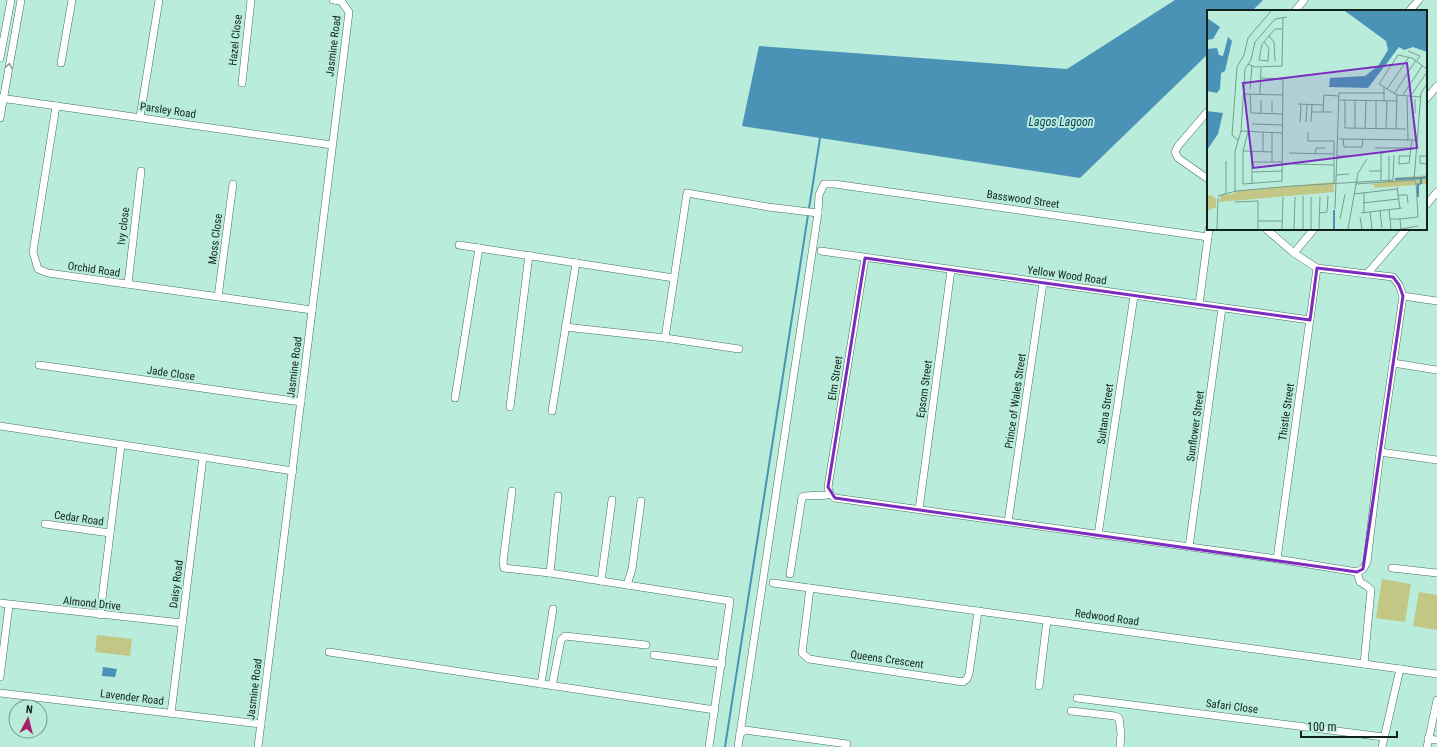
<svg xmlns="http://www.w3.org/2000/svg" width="1437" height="747" font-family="'Roboto Condensed',sans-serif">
<rect width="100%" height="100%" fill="#baecdb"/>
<!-- green -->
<g fill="#c2c786">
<polygon points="1382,579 1411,584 1405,622 1376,618"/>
<polygon points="1419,592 1437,595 1437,630 1413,626"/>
<polygon points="97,635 132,639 130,656 95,652"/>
</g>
<!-- water -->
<g fill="#4b93b6">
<polygon points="1175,0 1263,0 1252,11 1208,11 1208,54 1080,178 742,126 759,46 1067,69"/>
<polygon points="103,667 117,669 115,677 102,676"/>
</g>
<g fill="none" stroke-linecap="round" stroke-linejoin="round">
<!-- stream -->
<polyline stroke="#4b93b6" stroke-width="2" points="725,747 820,138"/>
<defs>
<g id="minor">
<polyline points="1295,11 1304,0"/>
<polyline points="1409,11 1419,0"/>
<polyline points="0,58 11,0"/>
<polyline points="61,63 72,0"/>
<polyline points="242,83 251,0"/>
<polyline points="0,98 332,145"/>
<polyline points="1426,99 1437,86"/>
<polyline points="56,106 33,252 38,269 48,273 312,310"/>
<polyline points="1208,111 1178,146 1175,152 1178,158 1208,179"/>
<polyline points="140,117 159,0"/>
<polyline points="0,118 21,0"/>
<polyline points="1426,205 1437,192"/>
<polyline points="1266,229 1294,253 1317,268 1393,277 1399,285 1403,296 1437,301"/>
<polyline points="459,245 674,278"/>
<polyline points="821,251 1310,320"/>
<polyline points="1294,253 1314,229"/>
<polyline points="865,258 828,487 830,494 835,498 1277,559 1357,572 1363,569 1367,562 1380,452 1403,296"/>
<polyline points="1367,274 1406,229"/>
<polyline points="128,284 141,171"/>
<polyline points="218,297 233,184"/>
<polyline points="1199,305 1209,229"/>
<polyline points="565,327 665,338 739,349"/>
<polyline points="665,338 687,193 768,207 818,213"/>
<polyline points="1393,363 1437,370"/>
<polyline points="39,365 301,402"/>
<polyline points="455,398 479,248"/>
<polyline points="510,407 529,255"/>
<polyline points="552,411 576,263"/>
<polyline points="0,426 293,471"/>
<polyline points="1380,452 1437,460"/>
<polyline points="512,491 503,562 504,568 550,573 730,601 709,747"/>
<polyline points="919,510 951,270"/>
<polyline points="1008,522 1043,283"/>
<polyline points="45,524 110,533"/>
<polyline points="1098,535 1134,296"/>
<polyline points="1189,547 1222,308"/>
<polyline points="1277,559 1317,268"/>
<polyline points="1392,568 1437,573"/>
<polyline points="1357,572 1360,582 1367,586 1371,590 1364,664"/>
<polyline points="550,573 558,496"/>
<path d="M 790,574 L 802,497 C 810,493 821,498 830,494"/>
<polyline points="601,581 612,500"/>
<polyline points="773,583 1437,674"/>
<polyline points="627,585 632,569 641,501"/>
<polyline points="810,588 802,653 809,659 963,682 967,679 969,674 978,611"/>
<polyline points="0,603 182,623"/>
<polyline points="100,615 121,445"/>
<polyline points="329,652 715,710"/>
<polyline points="654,655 722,664"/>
<polyline points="0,677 9,605"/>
<polyline points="541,684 553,609"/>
<polyline points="552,686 561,640 565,636 646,645"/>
<polyline points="1039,686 1047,620"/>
<polyline points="0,693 261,724"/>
<polyline points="1077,698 1384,737"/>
<polyline points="1071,711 1115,716 1119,718 1121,733 1120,747"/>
<polyline points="171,713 203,457"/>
<polyline points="740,734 745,730 847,744"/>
<polyline points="1428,739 1437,740"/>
<polyline points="258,747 349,12 341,1 333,0"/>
<polyline points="738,747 818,213 819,195 824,184 834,184 1208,237"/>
<polyline points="1382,747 1400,669"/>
<polyline points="1427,747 1437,700"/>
</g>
</defs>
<!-- minor casing -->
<use href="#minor" stroke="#417062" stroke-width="8"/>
<!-- minor -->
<use href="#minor" stroke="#fff" stroke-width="7"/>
</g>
<!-- one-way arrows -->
<defs><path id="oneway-chevron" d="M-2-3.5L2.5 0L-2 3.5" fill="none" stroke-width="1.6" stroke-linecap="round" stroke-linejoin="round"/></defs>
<use stroke="#939c99" href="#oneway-chevron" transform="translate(9 66) rotate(-80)"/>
<!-- marked area -->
<path fill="none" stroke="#7b2cbf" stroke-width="3" stroke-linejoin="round" d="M 865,258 L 1310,320 L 1317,268 L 1393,277 L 1399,285 L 1403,296 L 1363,569 L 1357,572 L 835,498 L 828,487 Z"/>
<g text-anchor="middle" stroke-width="4" stroke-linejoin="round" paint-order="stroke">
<!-- street labels -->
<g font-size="11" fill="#10241d" stroke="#baecdb">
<text transform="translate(235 40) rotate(-84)" y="4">Hazel Close</text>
<text transform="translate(333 46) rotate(-83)" y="4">Jasmine Road</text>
<text transform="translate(168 110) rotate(8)" y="4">Parsley Road</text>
<text transform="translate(1023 199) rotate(8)" y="4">Basswood Street</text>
<text transform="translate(123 226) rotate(-83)" y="4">Ivy close</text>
<text transform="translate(215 239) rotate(-83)" y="4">Moss Close</text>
<text transform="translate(94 269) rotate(8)" y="4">Orchid Road</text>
<text transform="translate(1067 275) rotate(8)" y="4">Yellow Wood Road</text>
<text transform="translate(294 367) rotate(-83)" y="4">Jasmine Road</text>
<text transform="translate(171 373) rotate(8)" y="4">Jade Close</text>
<text transform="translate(835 378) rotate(-81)" y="4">Elm Street</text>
<text transform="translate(924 389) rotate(-82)" y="4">Epsom Street</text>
<text transform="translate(1015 401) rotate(-82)" y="4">Prince of Wales Street</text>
<text transform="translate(1286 412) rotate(-82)" y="4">Thistle Street</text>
<text transform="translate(1105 414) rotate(-82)" y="4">Sultana Street</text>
<text transform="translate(1195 426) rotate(-82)" y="4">Sunflower Street</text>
<text transform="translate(79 518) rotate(8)" y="4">Cedar Road</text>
<text transform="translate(176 584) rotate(-83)" y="4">Daisy Road</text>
<text transform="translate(92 603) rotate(6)" y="4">Almond Drive</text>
<text transform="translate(1107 617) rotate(8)" y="4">Redwood Road</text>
<text transform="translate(887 659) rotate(8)" y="4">Queens Crescent</text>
<text transform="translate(254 689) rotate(-83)" y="4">Jasmine Road</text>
<text transform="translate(132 697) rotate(7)" y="4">Lavender Road</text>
<text transform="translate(1232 706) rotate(7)" y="4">Safari Close</text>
</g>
<!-- water labels -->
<g font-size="12" font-style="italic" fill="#07455e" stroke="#baecdb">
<text x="1061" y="126">Lagos Lagoon</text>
</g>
</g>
<!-- overview -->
<g transform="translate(1207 10)">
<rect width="220" height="220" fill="#baecdb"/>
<path d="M 220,165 L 220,174 L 168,178 L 167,175 L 161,175 L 189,170 L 188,168 ZM 126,172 L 127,182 L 12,192 L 14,185 L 26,184 L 31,181 ZM 4,185 L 9,189 L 9,197 L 0,201 L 0,186 Z" fill="#c2c786"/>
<path d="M 138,1 L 220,1 L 220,42 L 206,37 L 197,40 L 192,37 L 161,78 L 122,77 L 123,68 L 158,66 L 171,56 L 181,40 L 179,31 ZM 0,8 L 13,17 L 6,29 L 0,30 ZM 21,27 L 25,31 L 18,61 L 14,63 L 13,79 L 10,83 L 0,81 L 0,39 L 10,38 L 12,45 L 16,46 ZM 0,101 L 16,103 L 11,124 L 0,140 Z" fill="#4b93b6"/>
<path fill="none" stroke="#4b93b6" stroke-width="2" d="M 188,169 L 214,168M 211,187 L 211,175 L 214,173 L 214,168 L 220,167M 127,219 L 127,200"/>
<path fill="none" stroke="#769c8f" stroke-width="1" d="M 62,26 L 67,32 L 68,51M 57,32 L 62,38 L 61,51 L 52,50 L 55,34 L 56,33 L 68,19 L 76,19M 201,41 L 213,46 L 210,50M 41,54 L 48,57 L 75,56 L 76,7M 43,79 L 45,56M 180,79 L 202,47M 36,84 L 76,85M 43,84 L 44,103 L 75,104M 53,84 L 54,58M 187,84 L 209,50M 205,84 L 220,62M 196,85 L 215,56M 200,87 L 201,130M 214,87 L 190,85 L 172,74 L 191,45 L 205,48 L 220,59M 54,90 L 54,104M 133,90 L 190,91M 138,90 L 138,118 L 199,119M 177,91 L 177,77M 91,94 L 116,95M 105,102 L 125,102M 116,102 L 117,85 L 132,86M 208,103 L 208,89M 65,104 L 65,91M 93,112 L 94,95M 99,112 L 100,95M 104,112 L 105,95M 45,114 L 76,115M 148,118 L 148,90M 158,118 L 159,91M 169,119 L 169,91M 179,119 L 180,91M 189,119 L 190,85M 34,121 L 75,123M 41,122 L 36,141 L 36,174 L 75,171 L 76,69 L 54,68M 101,122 L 101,131 L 127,131 L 127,173M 132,129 L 210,130M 136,129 L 137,137 L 155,137 L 156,129M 32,131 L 25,125 L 30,57 L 37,45 L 41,28 L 64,1M 168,138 L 204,138M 36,141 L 65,142M 45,142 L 45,173M 56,142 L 56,122M 82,143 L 127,144M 108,144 L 109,138 L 118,138M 130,146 L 143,146M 182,146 L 182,170M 203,146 L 192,146 L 192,154 L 202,153 L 205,130M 220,146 L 213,146 L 213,153 L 220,154M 45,152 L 75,152M 65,152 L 65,122M 86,154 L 127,155M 162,161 L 175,161M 45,162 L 76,161M 130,165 L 142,164M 174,170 L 174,143 L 177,143M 149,174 L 207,170 L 214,83 L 220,74M 190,177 L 193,198M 28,182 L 28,141 L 34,121 L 38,59 L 44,50 L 48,32 L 68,9 L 80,7M 19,184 L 19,151M 147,184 L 190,179M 191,185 L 200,185 L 201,193M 11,186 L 29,181 L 86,176 L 186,170 L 187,145M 28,192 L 51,191 L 51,219M 156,193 L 191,189M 128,199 L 132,83 L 177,83M 182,200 L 184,219M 173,201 L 175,218M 163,202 L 165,219M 112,203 L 120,202 L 121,186M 154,203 L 195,198M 157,203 L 157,183M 153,207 L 155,219M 133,209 L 138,184M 183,209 L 193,209 L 194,219M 193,209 L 211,207 L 209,172 L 207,170M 51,211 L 76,211M 10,219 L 11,188M 75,219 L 76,187M 87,219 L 88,187M 96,219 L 96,186M 104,219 L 104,187M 112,219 L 113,187M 141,219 L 151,163 L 160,149M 194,219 L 211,216"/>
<path fill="#7b2cbf" fill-opacity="0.15" stroke="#7b2cbf" stroke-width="2" d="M 200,53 L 210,138 L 46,158 L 36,73 Z"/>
<rect width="220" height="220" fill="none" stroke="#10241d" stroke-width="2"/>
</g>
<!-- north arrow -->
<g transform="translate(28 719) rotate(7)"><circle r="19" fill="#baecdb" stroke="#769c8f"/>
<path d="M0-3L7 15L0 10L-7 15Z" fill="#a6216c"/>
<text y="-6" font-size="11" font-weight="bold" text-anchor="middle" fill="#10241d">N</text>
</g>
<!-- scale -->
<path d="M1301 731v6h96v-6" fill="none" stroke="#10241d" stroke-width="2"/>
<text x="1307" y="731" font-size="12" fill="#10241d" stroke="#baecdb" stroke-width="3" paint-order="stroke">100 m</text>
</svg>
